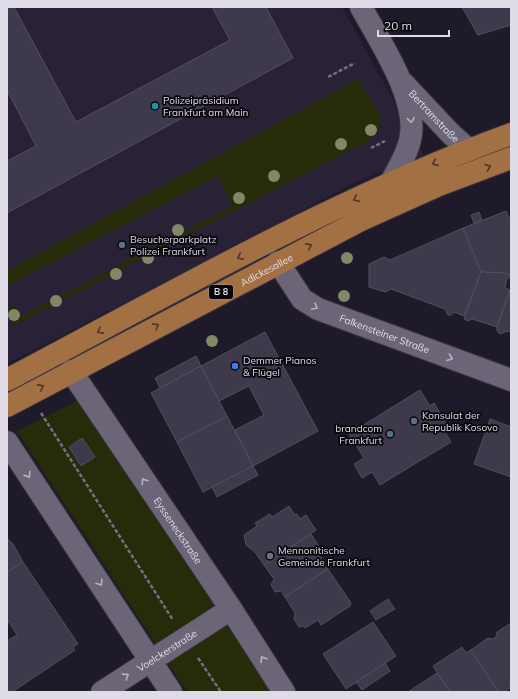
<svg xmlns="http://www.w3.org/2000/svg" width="518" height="699" font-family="Mulish,sans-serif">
<rect width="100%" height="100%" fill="#1f1a29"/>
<!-- built -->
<polygon fill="#292237" points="7,7 342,7 424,156 360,180 7,364"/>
<!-- green -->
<g fill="#262b09">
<polygon points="358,79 381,117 379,130 370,140 13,326 7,310 15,306 21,316 233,206 218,176 7,286 7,271"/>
<polygon points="78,400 282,692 187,692 17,431"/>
</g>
<!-- building -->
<g fill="#3e394b" stroke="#524d5f">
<polygon points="7,7 14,7 76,122 230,40 212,7 266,7 293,58 7,213 7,161 36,146 7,90"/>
<polygon points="462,7 511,7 511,25 478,35"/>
<polygon points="506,211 509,218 511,217 511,276 504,273 481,272 463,228"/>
<polygon points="479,212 482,220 474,223 471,215"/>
<polygon points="463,228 481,272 464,316 454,312 451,315 448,315 445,309 391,289 385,292 369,287 369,264 384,257 390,260"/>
<polygon points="481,272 504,273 511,276 507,279 505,288 510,290 497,327 472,319 468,321 464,319"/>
<polygon points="510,290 511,332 507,331 500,334 497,331 497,327"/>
<polygon points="265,332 318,431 253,466 235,430 264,415 249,386 219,401 201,366"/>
<polygon points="196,356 201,366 160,388 155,378"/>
<polygon points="201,366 227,416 177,442 151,393"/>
<polygon points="420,390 430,406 434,403 447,425 442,427 451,442 380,485 372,472 362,478 354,464 364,458 349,434"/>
<polygon points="227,416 253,466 203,492 177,442"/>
<polygon points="490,419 511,427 511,477 474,464"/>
<polygon points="82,438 95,457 81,466 69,447"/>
<polygon points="253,466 258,475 217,497 212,487"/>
<polygon points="289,506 295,515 297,514 300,519 306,515 316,530 264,565 255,552 246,545 244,535 257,526 255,523 270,514 272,517"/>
<polygon points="311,534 320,548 316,550 328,569 285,597 281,591 275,592 271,585 274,579 264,565"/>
<polygon points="7,538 13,544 23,562 7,572"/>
<polygon points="23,562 78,644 73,647 75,650 12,692 7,692 7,641 17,635 7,619 7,572"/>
<polygon points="328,569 351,603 350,606 321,625 318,620 305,628 304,626 299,627 294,619 295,613 285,597"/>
<polygon points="388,599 395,609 376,620 370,611"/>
<polygon points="373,622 396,656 346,689 323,654"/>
<polygon points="511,623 511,687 504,692 498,692 471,650 488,638 493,639 496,637 497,632"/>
<polygon points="462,647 466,653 471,650 498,692 450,692 433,666"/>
<polygon points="385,663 390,671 362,690 356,682"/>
<polygon points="437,673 450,692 408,692 420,684"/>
</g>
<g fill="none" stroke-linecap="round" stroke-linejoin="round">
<defs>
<g id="minor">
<path d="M 361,7 C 379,40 420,101 410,140 C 407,154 398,169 391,182"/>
<path id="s1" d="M 404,84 L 451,134 L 469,150"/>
<path id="s2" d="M 278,262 L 302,299 L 318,309 L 511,380"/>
<path id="s3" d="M 71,371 L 231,609 L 284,692"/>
<polyline points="7,442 171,692"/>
<path id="s4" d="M 102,692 L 231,609"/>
</g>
<g id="primary">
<path d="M 7,380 C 172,293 335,198 511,134"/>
<path id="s5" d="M 7,406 L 361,220 L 439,185 L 511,158"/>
</g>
</defs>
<!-- minor casing -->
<use href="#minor" stroke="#383440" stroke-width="24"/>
<!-- primary casing -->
<use href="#primary" stroke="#383440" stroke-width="24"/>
<!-- path -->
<g stroke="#75707d" stroke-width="2.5" stroke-dasharray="4 2" stroke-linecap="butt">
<polyline points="328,77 355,63"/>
<polyline points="371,148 385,141"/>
<polyline points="41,413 173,620"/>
<polyline points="198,658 221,692"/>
</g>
<!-- minor -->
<use href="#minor" stroke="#6b6577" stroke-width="22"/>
<!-- primary -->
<use href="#primary" stroke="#a37044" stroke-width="22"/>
</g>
<!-- trees -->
<g fill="#828768">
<circle cx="371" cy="130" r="6"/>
<circle cx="341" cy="144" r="6"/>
<circle cx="274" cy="176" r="6"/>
<circle cx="239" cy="198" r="6"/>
<circle cx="178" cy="230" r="6"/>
<circle cx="148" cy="258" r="6"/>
<circle cx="347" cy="258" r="6"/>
<circle cx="116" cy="274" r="6"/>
<circle cx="344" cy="296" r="6"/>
<circle cx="56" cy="301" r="6"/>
<circle cx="14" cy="315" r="6"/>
<circle cx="212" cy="341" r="6"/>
</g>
<!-- one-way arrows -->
<defs><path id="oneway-chevron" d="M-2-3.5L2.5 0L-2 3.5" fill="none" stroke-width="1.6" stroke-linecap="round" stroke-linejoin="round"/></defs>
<g stroke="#b7b2c0">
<use href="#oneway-chevron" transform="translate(411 120) rotate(82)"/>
<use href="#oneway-chevron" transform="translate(315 307) rotate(31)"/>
<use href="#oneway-chevron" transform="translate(450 358) rotate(20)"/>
<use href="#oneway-chevron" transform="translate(28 475) rotate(57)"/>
<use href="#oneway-chevron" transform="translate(144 481) rotate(-124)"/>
<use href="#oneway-chevron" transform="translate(100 583) rotate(57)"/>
<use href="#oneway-chevron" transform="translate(263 659) rotate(-122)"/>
<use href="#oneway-chevron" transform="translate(126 676) rotate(-33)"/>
</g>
<g stroke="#4e3625">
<use href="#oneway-chevron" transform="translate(435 163) rotate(158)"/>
<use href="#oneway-chevron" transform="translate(488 167) rotate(-21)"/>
<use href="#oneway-chevron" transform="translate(356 199) rotate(155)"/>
<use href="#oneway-chevron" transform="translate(309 246) rotate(-27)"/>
<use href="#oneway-chevron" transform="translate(240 257) rotate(152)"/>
<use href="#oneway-chevron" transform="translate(156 326) rotate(-28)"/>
<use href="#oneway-chevron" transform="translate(100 331) rotate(152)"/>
<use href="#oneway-chevron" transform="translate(41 387) rotate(-29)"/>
</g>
<!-- markers -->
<circle fill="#0f9aa8" stroke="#08060c" stroke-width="1.5" cx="155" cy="106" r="4"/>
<g fill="#5c6f8a" stroke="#08060c" stroke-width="1.5">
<circle cx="122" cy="245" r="4"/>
<circle cx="414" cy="421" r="4"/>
<circle cx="390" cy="434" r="4"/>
</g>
<circle fill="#3f7fe0" stroke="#08060c" stroke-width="1.5" cx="235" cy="366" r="4"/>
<circle fill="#6b7280" stroke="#08060c" stroke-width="1.5" cx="270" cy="556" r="4"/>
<g text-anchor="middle" stroke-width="3.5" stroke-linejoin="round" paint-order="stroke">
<!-- shield labels -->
<rect fill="#08060c" stroke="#9f9ca5" stroke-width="1" x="209" y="285" width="24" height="14" rx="3"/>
<g font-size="9" font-weight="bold" fill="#e0dce7">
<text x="221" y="295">B 8</text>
</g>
<!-- poi labels -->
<g font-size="10" fill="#e0dce7" stroke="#08060c" text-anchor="start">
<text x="163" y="104">Polizeipräsidium<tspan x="163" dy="12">Frankfurt am Main</tspan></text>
<text x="130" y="243">Besucherparkplatz<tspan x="130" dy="12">Polizei Frankfurt</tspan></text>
<text x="243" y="364">Demmer Pianos<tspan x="243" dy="12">&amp; Flügel</tspan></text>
<text x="422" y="419">Konsulat der<tspan x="422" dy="12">Republik Kosovo</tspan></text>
<text x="382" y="432" text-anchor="end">brandcom<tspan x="382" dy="12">Frankfurt</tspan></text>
<text x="278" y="554">Mennonitische<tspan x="278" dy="12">Gemeinde Frankfurt</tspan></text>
</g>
<!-- street labels -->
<g font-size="10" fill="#e0dce7" stroke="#08060c">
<text dy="4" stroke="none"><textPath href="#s1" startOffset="44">Bertramstraße</textPath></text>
<text dy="4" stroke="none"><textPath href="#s5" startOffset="293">Adickesallee</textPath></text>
<text dy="4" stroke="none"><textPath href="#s2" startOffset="134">Falkensteiner Straße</textPath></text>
<text dy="4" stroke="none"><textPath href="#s3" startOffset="192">Eysseneckstraße</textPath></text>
<text dy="4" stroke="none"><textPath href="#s4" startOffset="77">Voelckerstraße</textPath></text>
</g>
</g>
<!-- border -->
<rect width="518" height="699" fill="none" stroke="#e0dce7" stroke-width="16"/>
<!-- scale -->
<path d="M378 30v6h71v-6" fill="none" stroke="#e0dce7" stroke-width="2"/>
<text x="384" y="30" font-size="12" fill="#e0dce7" stroke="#08060c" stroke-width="3" paint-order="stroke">20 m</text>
</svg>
